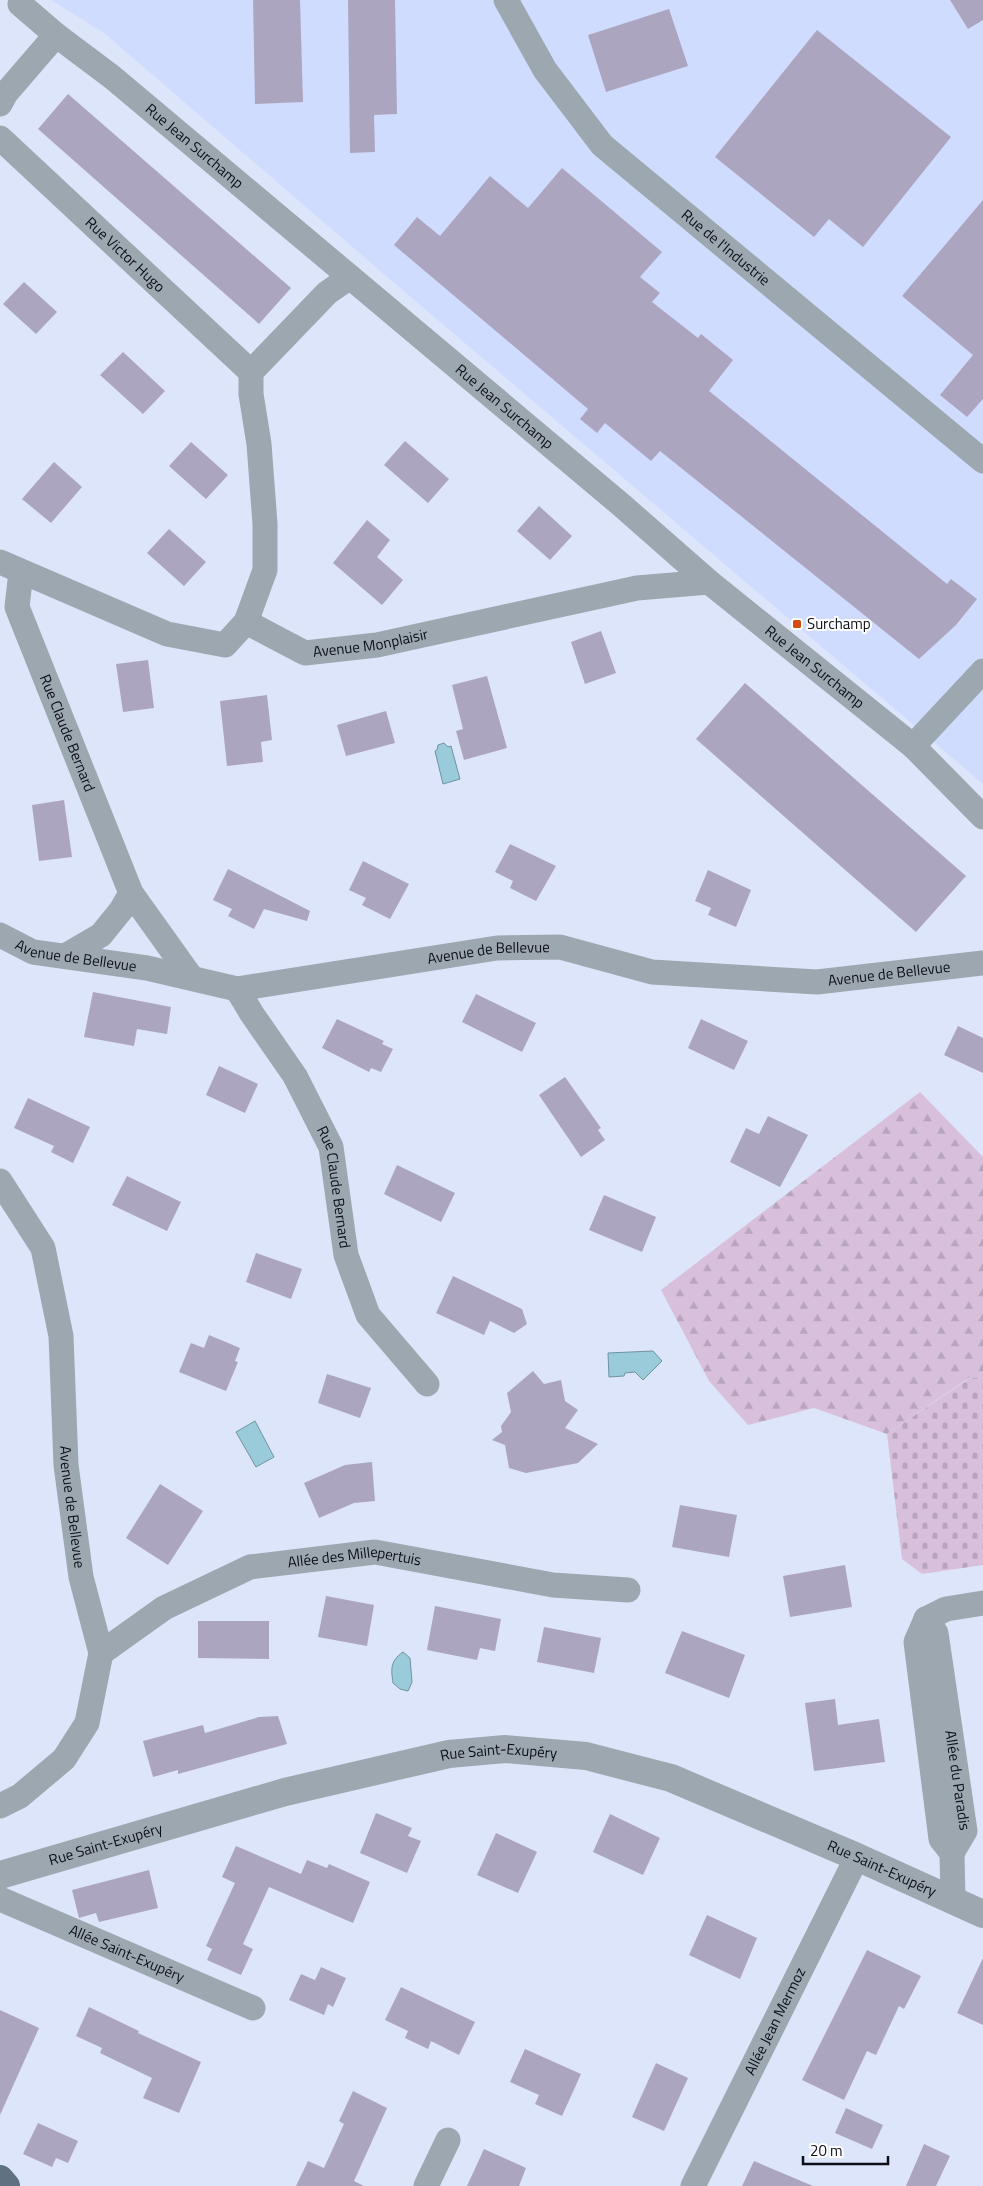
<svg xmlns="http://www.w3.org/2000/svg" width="983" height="2186" font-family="'Titillium Web',sans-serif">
<defs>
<pattern id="forest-firs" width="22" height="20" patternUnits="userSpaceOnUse" patternTransform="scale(1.25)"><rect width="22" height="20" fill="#d8c0dc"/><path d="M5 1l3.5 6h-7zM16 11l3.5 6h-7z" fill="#b8a4bc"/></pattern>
<pattern id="cemetery-stones" width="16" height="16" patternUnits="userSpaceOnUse" patternTransform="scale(1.25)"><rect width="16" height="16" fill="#d8c0dc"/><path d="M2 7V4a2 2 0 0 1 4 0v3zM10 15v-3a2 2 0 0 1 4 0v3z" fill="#b8a4bc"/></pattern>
</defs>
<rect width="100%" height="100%" fill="#dde5fb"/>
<!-- built -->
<polygon fill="#d0dcfe" points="51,0 983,0 983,784 386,276 104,33"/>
<!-- forest -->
<polygon fill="url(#forest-firs)" points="920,1092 983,1157 983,1377 969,1378 887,1434 814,1408 748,1425 709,1381 661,1290"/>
<!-- cemetery -->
<polygon fill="url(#cemetery-stones)" points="983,1377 983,1565 922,1574 902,1559 887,1434 970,1378"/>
<!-- water -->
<g fill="#9acbda" stroke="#6f93a0">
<polygon points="444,743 448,747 451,746 460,779 443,784 435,751 437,750 438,745"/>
<polygon points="653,1351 662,1361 643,1380 635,1372 625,1373 624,1376 609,1377 608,1353"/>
<polygon points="255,1421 274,1457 256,1467 236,1432"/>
<path d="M 403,1652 L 410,1658 L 412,1682 L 408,1691 L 400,1689 L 393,1683 C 391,1669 390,1661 403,1652 Z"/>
</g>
<!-- building -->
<g fill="#aca5c0">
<polygon points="253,0 300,0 303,102 255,104"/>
<polygon points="348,0 395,0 397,114 374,115 375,152 350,153"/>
<polygon points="950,0 983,0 983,20 968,29"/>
<polygon points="669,9 688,66 606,92 588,35"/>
<polygon points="817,30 951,137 863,247 829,219 814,237 715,157"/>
<polygon points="68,94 291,288 259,324 38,129"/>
<polygon points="562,168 662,252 640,277 660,293 652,302 698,338 701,334 733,360 709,391 947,584 951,579 977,599 956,625 919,659 660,451 651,461 605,423 597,433 580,419 588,409 394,245 417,217 440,236 490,176 528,208"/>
<polygon points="983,200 983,399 967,417 940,395 973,355 902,296"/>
<polygon points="24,282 57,312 36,334 3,304"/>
<polygon points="123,352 165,391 143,414 100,375"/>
<polygon points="405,441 449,479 428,503 384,465"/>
<polygon points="191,442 228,475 206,499 169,466"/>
<polygon points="54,462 82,487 51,523 22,499"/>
<polygon points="539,506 572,536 550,560 517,531"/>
<polygon points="367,520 390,540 377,557 403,580 382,605 333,563"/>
<polygon points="169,529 206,562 184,586 147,553"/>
<polygon points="601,631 616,673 585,684 571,642"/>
<polygon points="148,660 154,708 123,712 116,664"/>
<polygon points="487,676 507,748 464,760 456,731 463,729 452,685"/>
<polygon points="745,683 966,876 916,932 696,739"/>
<polygon points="267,695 272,740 261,742 263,762 227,766 220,701"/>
<polygon points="386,711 395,743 346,756 337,725"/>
<polygon points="64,800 72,857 39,861 32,805"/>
<polygon points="510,844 556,866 536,901 510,888 513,881 495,872"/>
<polygon points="363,861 409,884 390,919 362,905 366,898 349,890"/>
<polygon points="228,869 310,911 307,921 264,909 254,929 228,916 232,909 213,900"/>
<polygon points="708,870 751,890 736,927 708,915 711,908 695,901"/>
<polygon points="93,992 171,1007 167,1034 137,1029 134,1046 84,1037"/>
<polygon points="476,994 536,1023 522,1052 462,1022"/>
<polygon points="337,1019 384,1041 382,1044 393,1049 381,1072 371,1068 369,1072 322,1048"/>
<polygon points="701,1019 748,1041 734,1070 688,1048"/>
<polygon points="958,1026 983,1038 983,1073 944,1055"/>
<polygon points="219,1066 258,1084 245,1113 206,1095"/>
<polygon points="565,1077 601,1128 598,1130 605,1140 581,1157 539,1095"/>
<polygon points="28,1098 90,1127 73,1163 51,1152 54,1146 14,1128"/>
<polygon points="768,1116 808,1135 780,1187 730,1162 746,1128 759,1134"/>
<polygon points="397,1165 455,1193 441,1222 384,1194"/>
<polygon points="127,1176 181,1202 167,1231 112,1205"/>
<polygon points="604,1195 656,1217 642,1252 589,1230"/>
<polygon points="256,1253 302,1269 291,1299 246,1282"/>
<polygon points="453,1276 522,1309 527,1324 514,1333 490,1321 484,1335 436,1313"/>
<polygon points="209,1335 240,1348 235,1361 238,1362 226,1391 179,1372 191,1343 204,1348"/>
<polygon points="533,1371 544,1384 561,1380 565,1401 578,1410 565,1428 598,1444 578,1463 526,1473 509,1468 505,1445 492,1440 502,1432 501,1426 511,1412 507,1393"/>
<polygon points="327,1374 371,1388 360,1418 318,1403"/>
<polygon points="372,1462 375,1501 354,1503 319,1518 304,1483 345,1465"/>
<polygon points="160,1484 203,1511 168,1565 126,1538"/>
<polygon points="680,1505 737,1515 729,1557 672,1547"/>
<polygon points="845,1565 852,1607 790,1617 783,1576"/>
<polygon points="326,1596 374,1605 367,1646 318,1637"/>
<polygon points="435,1606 501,1619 495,1651 480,1648 477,1660 427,1650"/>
<polygon points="198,1621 269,1621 269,1659 198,1658"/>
<polygon points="544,1627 601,1638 594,1673 537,1662"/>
<polygon points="682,1631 745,1655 729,1698 665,1673"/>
<polygon points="835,1699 838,1725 879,1719 885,1762 814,1771 805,1703"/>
<polygon points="278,1716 287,1744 178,1774 178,1770 153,1777 143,1741 203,1725 205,1733 259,1717"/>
<polygon points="376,1813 412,1828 408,1836 421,1841 407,1873 360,1853"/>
<polygon points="610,1814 660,1838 643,1875 593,1852"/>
<polygon points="496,1833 537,1852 518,1893 477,1875"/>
<polygon points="236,1846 301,1874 307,1860 327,1868 329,1864 370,1882 353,1923 269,1887 243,1944 253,1949 241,1975 207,1960 212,1949 206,1946 235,1883 222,1877"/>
<polygon points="149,1870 158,1908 99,1922 96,1913 79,1918 72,1890"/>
<polygon points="707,1915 757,1938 740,1979 689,1955"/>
<polygon points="867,1950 921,1976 904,2009 899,2006 876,2055 867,2051 844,2100 802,2080"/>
<polygon points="983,1958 983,2025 957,2013"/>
<polygon points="321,1967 346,1978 333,2007 328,2004 324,2015 289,2000 301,1974 315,1980"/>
<polygon points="401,1987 475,2022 459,2055 431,2041 428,2049 405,2038 408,2031 385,2020"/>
<polygon points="89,2007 139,2031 138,2033 201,2062 179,2113 143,2098 152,2078 100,2053 102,2048 76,2036"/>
<polygon points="0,2010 39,2028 0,2115"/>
<polygon points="525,2049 581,2074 562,2116 535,2104 539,2095 510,2082"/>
<polygon points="656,2063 688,2078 664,2131 632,2117"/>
<polygon points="353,2091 387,2108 354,2181 364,2186 296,2186 308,2161 324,2168 344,2124 339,2121"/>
<polygon points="846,2108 883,2125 872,2149 835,2133"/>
<polygon points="38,2123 78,2141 68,2163 56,2158 52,2167 23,2154"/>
<polygon points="924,2144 950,2156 936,2186 906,2186"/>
<polygon points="484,2149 526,2168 519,2186 467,2186"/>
<polygon points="754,2161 813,2186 742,2186"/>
</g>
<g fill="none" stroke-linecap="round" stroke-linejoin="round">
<!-- minor -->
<g stroke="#9da7b0" stroke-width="25">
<path id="s1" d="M 506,0 L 545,70 L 602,145 L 983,461"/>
<path id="s2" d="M 20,4 L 56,35 L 112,77 L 619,503 L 709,582 L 913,746 L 983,817"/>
<polyline points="0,104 6,93 56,35"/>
<path id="s3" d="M 0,138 L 251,372"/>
<path id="s4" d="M 0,562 L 167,634 L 225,645 L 246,622 L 305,653 L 377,645 L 637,588 L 709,582"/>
<path id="s5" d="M 21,572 L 17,607 L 131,893 L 191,977"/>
<polyline points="246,622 265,570 265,524 259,444 251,394 251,372 327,293 350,277"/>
<polyline points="913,746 983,671"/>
<path id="s6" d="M 0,935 L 33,952 L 147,968 L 237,989 L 497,948 L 560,947 L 652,972 L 817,982 L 983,963"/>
<polyline points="65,956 101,935 122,909 131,893"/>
<path id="s7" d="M 237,989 L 252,1014 L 295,1076 L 331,1147 L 346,1255 L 368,1315 L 427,1384"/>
<path id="s8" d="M 0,1181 L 43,1248 L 61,1336 L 66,1465 L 81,1577 L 101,1653 L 87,1723 L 64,1759 L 20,1796 L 0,1806"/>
<path id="s9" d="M 926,1619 L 936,1633 L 965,1831 L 952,1853"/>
<polyline points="926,1619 916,1642 941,1839 952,1853"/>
<polyline points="926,1619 946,1609 983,1603"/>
<path id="s10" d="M 101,1653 L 164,1608 L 250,1567 L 375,1552 L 553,1585 L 628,1590"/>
<polyline points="952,1853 953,1900"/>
<path id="s11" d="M 0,1899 L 253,2008"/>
<polyline points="426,2186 448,2140"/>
<path id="s12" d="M 693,2186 L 857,1857"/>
</g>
<!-- tertiary -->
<path stroke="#9da7b0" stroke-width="28" id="s13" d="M 0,1875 L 285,1792 L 449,1754 L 505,1749 L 586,1756 L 671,1778 L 857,1857 L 983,1914"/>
<!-- primary -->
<polyline stroke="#607282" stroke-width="28" points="0,2179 6,2186"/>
</g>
<!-- markers -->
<rect fill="#d24c14" stroke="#fff" stroke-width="2" x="792" y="619" width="10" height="10" rx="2.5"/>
<g text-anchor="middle" stroke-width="4" stroke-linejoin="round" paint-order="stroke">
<!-- street labels -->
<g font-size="15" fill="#0c0f18" stroke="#fff">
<text dy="5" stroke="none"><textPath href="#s2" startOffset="225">Rue Jean Surchamp</textPath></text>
<text dy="5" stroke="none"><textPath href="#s1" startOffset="335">Rue de l'Industrie</textPath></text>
<text dy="5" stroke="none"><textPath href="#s3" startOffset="171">Rue Victor Hugo</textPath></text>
<text dy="5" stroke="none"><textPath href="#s2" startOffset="630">Rue Jean Surchamp</textPath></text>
<text dy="5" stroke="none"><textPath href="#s4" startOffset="405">Avenue Monplaisir</textPath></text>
<text dy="5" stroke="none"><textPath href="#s2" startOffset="1035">Rue Jean Surchamp</textPath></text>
<text dy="5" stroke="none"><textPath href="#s5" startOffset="171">Rue Claude Bernard</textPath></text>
<text dy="5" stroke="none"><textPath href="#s6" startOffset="80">Avenue de Bellevue</textPath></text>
<text dy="5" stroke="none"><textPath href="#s6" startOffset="499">Avenue de Bellevue</textPath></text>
<text dy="5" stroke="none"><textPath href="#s6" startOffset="904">Avenue de Bellevue</textPath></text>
<text dy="5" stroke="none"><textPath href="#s7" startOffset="224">Rue Claude Bernard</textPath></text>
<text dy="5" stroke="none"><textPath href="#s8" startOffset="341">Avenue de Bellevue</textPath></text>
<text dy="5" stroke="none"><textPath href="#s10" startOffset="278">Allée des Millepertuis</textPath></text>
<text dy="5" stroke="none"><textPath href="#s13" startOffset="515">Rue Saint-Exupéry</textPath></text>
<text dy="5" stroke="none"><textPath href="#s9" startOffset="166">Allée du Paradis</textPath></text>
<text dy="5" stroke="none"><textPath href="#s13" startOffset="110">Rue Saint-Exupéry</textPath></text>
<text dy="5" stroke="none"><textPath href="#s13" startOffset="920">Rue Saint-Exupéry</textPath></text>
<text dy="5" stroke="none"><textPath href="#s11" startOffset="138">Allée Saint-Exupéry</textPath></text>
<text dy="5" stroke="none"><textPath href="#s12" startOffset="184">Allée Jean Mermoz</textPath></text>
</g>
<!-- poi labels -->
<g font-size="15" fill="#0c0f18" stroke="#fff" text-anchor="start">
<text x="807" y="629">Surchamp</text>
</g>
</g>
<!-- scale -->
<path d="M803 2156v8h85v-8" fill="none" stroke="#0c0f18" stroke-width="2.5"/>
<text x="810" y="2156" font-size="15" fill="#0c0f18" stroke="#ffffff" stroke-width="4" paint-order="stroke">20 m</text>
</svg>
